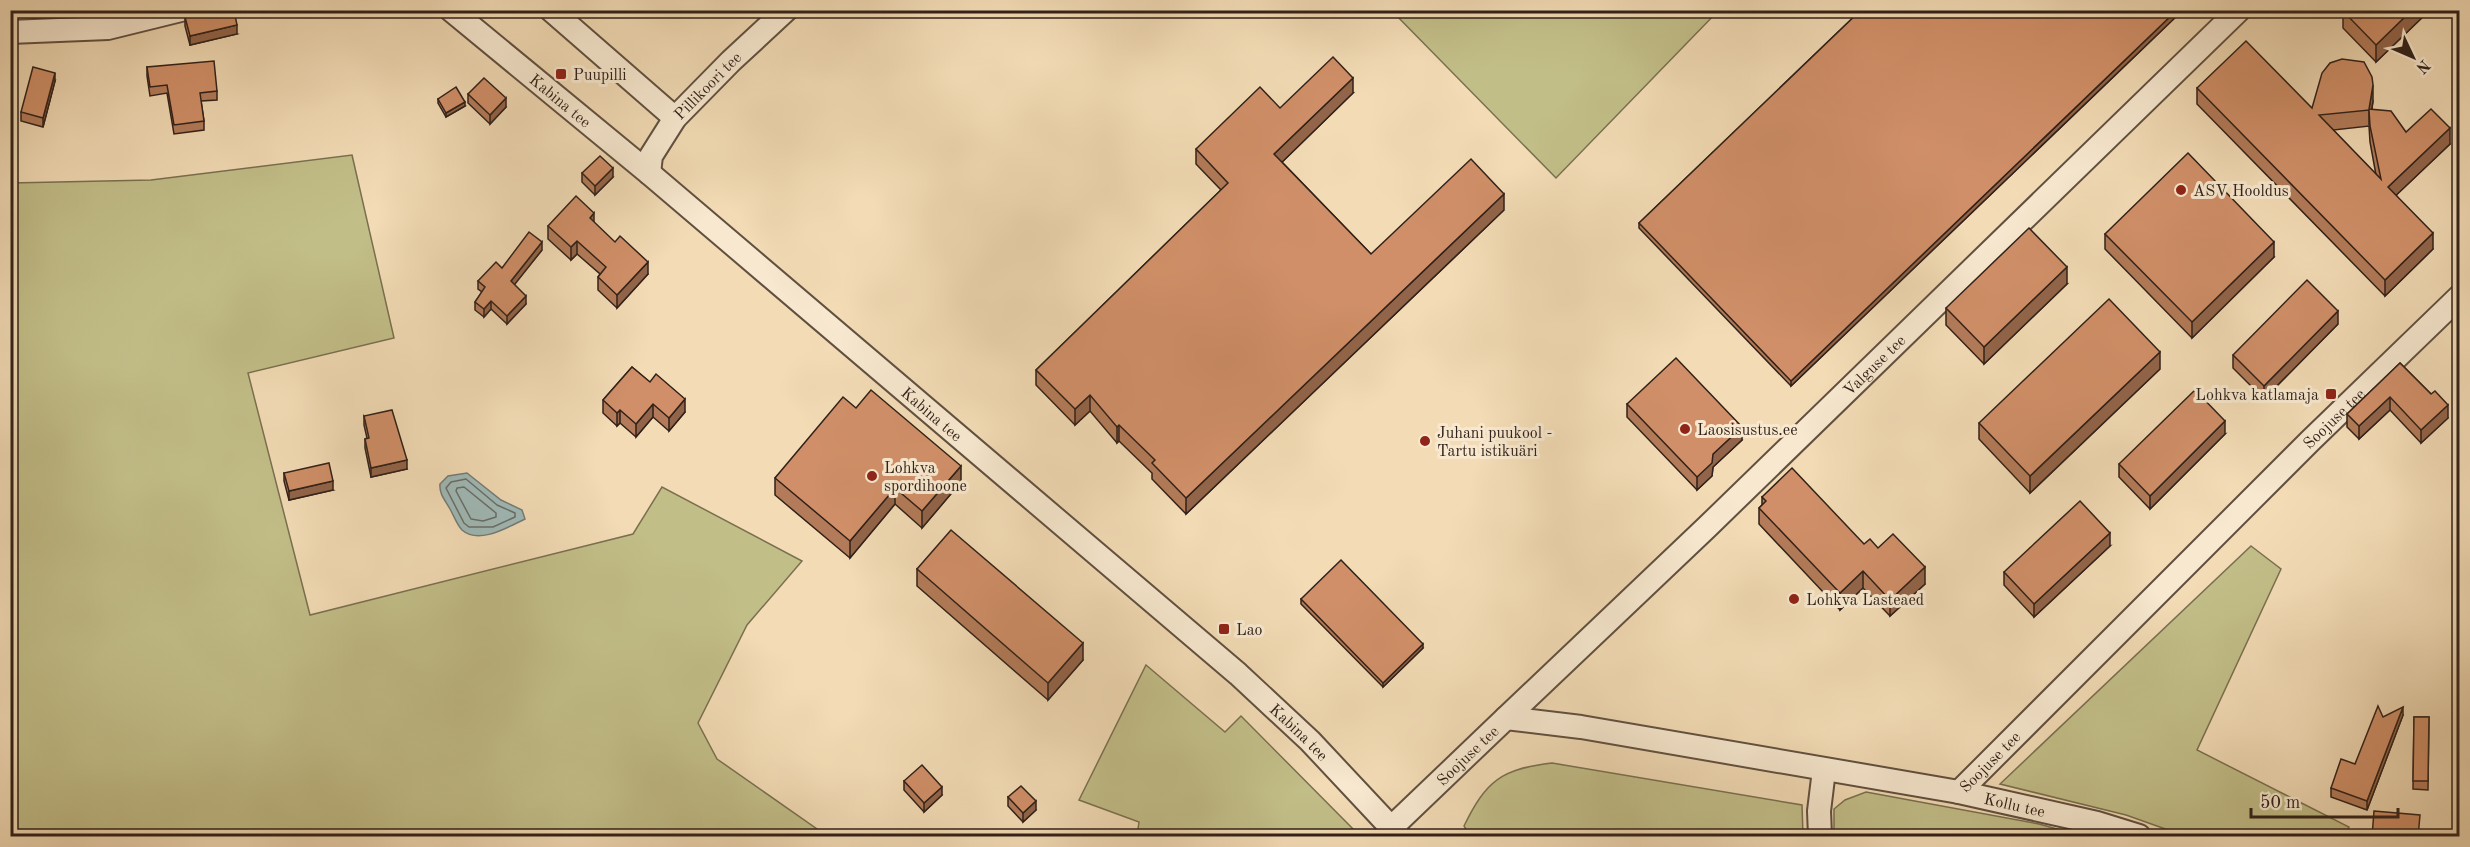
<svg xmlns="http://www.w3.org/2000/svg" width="2470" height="847" font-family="'Old Standard TT',serif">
<rect width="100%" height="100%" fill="#f2dbb5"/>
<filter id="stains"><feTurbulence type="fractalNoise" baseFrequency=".00333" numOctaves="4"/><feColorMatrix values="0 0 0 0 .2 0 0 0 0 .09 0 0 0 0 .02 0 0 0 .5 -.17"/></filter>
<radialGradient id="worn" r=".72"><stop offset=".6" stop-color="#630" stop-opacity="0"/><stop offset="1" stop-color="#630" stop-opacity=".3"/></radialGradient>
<!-- green -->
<g fill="#c2be88" stroke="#7a7050" stroke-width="1.5">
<polygon points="1392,11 1718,11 1556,178"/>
<polygon points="352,155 394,338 248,373 310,615 633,534 662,487 802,561 747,625 698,723 717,759 827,836 11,836 11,183 151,180"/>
<polygon points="2251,546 2281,569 2197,750 2349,827 2344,836 2185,836 2126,815 2000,784"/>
<polygon points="1146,665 1225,732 1241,716 1360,836 1137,836 1139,822 1079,800"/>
<path d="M 1552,763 L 1802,805 L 1803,836 L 1470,836 L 1464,826 C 1486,781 1501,769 1552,763 Z"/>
<polygon points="1866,792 2039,824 2082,836 1834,836 1834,809 1845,800"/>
</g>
<!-- water -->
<path fill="#9fb9b7" stroke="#737c78" stroke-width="1.5" d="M 467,473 L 501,500 L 522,510 L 525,519 C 508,527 479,545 462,530 C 457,525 454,516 450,509 C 445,500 439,494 440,484 L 448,476 Z"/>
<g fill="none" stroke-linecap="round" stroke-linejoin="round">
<!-- shore -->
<g stroke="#686d68" stroke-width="1.5">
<polygon points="466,479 497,505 515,513 515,517 493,527 469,527 464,523 446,488 451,482"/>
<polygon points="464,487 496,513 496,517 483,521 471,519 456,491 457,488"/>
</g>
<defs>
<g id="minor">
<path id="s1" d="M 451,10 L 649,173 L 1238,674 L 1310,741 L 1399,836"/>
<polyline points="551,10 675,118"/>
<polyline points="10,32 108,28 181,10"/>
<path id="s2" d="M 649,173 L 651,156 L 675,118 L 731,61 L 786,10"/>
<path id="s3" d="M 1506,718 L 1707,527 L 2239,10"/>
<path id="s4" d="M 1959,792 L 2097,823 L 2139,836"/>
<path id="s5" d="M 1392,827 L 1506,718 L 1581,727 L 1959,792 L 2310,441 L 2460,296"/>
<polyline points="1820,836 1819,811 1824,770"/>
</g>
</defs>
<!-- minor casing -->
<use href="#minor" stroke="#615040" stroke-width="26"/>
<!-- minor -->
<use href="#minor" stroke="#f7e8cf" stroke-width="22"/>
</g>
<!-- wall -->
<g fill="#b37b59" stroke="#312119" stroke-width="1.5" fill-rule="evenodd">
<polygon points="69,10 95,10 95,14"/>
<polygon points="1861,10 2183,10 1791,386 1639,228 1639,223"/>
<polygon points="2430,10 2376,62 2343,28 2343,11"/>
<polygon points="185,17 237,34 190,45 185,26"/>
<polygon points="147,67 217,91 217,100 201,101 204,121 204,130 174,134 167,93 150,96 147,76"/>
<polygon points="55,81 43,127 21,121 21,112"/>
<path d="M 2197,88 L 2312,108 L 2373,101 L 2372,109 L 2406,132 L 2450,144 L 2396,195 L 2433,249 L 2385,296 L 2197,104 ZM 2369,126 L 2370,142 L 2376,175 L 2333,130 Z"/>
<polygon points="1353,93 1282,162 1371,254 1504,210 1186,514 1152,479 1152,473 1119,441 1117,443 1090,411 1075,425 1036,385 1036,370 1221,190 1196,164 1196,149 1280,108"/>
<polygon points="468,94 506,107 490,124 468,103"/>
<polygon points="438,99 465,106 446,117 438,103"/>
<polygon points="582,173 613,177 595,195 582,182"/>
<polygon points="594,223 648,274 617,308 598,290 598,277 600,274 577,254 571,260 548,239 548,226"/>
<polygon points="2105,234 2274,257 2192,338 2105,249"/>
<polygon points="542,250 514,284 526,304 507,324 491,309 484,317 475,310 475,302 482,292 478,289 478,281 502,268"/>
<polygon points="2067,284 1984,364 1946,325 1946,308"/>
<polygon points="2460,323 2460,373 2455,364 2453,350 2453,337"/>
<polygon points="2338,324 2264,399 2233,368 2233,355"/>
<polygon points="2400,363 2431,394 2448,418 2421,443 2390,410 2359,439 2347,427 2347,414"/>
<polygon points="632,367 685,412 669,431 653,417 636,437 620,423 617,426 603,413 603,400"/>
<polygon points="2160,369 2030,493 1979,439 1979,423"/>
<polygon points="1627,404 1742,440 1713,467 1712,476 1697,490 1627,417"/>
<polygon points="856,408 961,482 922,528 895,504 850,558 775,495 775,478"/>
<polygon points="364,416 407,469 371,477 365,448 365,439 367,438 364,425"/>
<polygon points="2225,434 2150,509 2119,477 2119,464"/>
<polygon points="284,473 333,490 289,500 284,481"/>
<polygon points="1762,497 1864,544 1878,548 1925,584 1890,616 1863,588 1840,610 1759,524 1759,508 1762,505"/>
<polygon points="2110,546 2034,617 2004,585 2004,572"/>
<polygon points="917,569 1083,660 1048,700 917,586"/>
<polygon points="1301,599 1423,648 1383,687 1301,604"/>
<polygon points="2403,715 2367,810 2331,797 2331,788 2355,764 2383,717"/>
<polygon points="2414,717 2429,717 2428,790 2413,789"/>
<polygon points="904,781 942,795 924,812 904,790"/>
<polygon points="1008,797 1036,810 1023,822 1008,806"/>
</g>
<!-- shaded-wall -->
<g fill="#926449" stroke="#312119" stroke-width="1.5">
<polygon points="2177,10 2183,10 1791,386 1791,381"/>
<polygon points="2412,10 2430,10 2376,62 2376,45"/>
<polygon points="237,25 237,34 190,45 190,36"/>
<polygon points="55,73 55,81 43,127 43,118"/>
<polygon points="1353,78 1353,93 1274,170 1274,154"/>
<polygon points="2373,85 2373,101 2369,125 2369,109"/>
<polygon points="506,98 506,107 490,124 490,115"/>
<polygon points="465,102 465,106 446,117 446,113"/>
<polygon points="2450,128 2450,144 2388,203 2388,187"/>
<polygon points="613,168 613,177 595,195 595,186"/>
<polygon points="1504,194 1504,210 1186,514 1186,498"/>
<polygon points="594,213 594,226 590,218"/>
<polygon points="2433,233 2433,249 2385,296 2385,280"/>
<polygon points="577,241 577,254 571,260 571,247"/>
<polygon points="542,242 542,250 511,289 511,281"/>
<polygon points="2274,242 2274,257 2192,338 2192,322"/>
<polygon points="648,262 648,274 617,308 617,295"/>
<polygon points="2067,267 2067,284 1984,364 1984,347"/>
<polygon points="526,296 526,304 507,324 507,316"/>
<polygon points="491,301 491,309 484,317 484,309"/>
<polygon points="2338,311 2338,324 2264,399 2264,386"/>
<polygon points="2160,352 2160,369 2030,493 2030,476"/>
<polygon points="1090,395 1090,411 1075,425 1075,409"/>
<polygon points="2390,397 2390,410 2359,439 2359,426"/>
<polygon points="685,399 685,412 669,431 669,418"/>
<polygon points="653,404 653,417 636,437 636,424"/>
<polygon points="2448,405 2448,418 2421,443 2421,430"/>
<polygon points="620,410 620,423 617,426 617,413"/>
<polygon points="2225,421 2225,434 2150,509 2150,496"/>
<polygon points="1119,425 1119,441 1117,443 1117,427"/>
<polygon points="1742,427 1742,440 1713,467 1712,476 1697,490 1697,477 1713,454"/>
<polygon points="407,460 407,469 371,477 371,468"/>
<polygon points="961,466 961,482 922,528 922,511"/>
<polygon points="333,481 333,490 289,500 289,491"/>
<polygon points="895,488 895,504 850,558 850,541"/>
<polygon points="2110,533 2110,546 2034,617 2034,604"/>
<polygon points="1925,567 1925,584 1890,616 1890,600"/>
<polygon points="1863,571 1863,588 1840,610 1840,593"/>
<polygon points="1083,643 1083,660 1048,700 1048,683"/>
<polygon points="1423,644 1423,648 1383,687 1383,683"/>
<polygon points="2403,707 2403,715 2367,810 2367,801"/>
<polygon points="942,787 942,795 924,812 924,803"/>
<polygon points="1036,801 1036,810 1023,822 1023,813"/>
</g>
<!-- building -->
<g fill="#d08f68" stroke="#312119" stroke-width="1.5" fill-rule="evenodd">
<polygon points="214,10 234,10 237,25 190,36 185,17"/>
<polygon points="1861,10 2177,10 1791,381 1639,223"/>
<polygon points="2344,10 2412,10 2376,45 2343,11"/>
<path d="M 2246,41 L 2312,108 L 2322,73 L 2330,63 L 2342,59 L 2364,62 L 2372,77 L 2373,85 L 2369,109 L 2391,111 L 2406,132 L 2431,109 L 2450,128 L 2388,187 L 2433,233 L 2385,280 L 2197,88 ZM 2369,110 L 2370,126 L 2381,179 L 2319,115 Z"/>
<polygon points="1333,57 1353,78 1274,154 1371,254 1471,159 1504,194 1186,498 1152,463 1155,460 1119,425 1117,427 1090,395 1075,409 1036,370 1228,183 1196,149 1260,87 1280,108"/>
<polygon points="214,61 217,91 200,93 204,121 174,125 167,85 150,87 147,67"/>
<polygon points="33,67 55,73 43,118 21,112"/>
<polygon points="484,78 506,98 490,115 468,94"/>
<polygon points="456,87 465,102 446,113 438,99"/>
<polygon points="2188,153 2274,242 2192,322 2105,234"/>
<polygon points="600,156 613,168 595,186 582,173"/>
<polygon points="576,196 594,213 590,218 615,242 620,236 648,262 617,295 598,277 606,267 577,241 571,247 548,226"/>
<polygon points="2029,228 2067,267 1984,347 1946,308"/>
<polygon points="529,232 542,242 511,281 526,296 507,316 491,301 484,309 475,302 485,287 478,281 496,262 502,268"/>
<polygon points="2307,280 2338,311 2264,386 2233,355"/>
<polygon points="2109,299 2160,352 2030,476 1979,423"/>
<polygon points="2460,323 2460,360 2455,352 2453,337"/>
<polygon points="1676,358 1742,427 1713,454 1712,463 1697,477 1627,404"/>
<polygon points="2400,363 2431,394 2435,391 2448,405 2421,430 2390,397 2359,426 2347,414"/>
<polygon points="632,367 650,382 656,374 685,399 669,418 653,404 636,424 620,410 617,413 603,400"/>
<polygon points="871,390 961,466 922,511 895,488 850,541 775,478 843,397 856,408"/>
<polygon points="2195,390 2225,421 2150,496 2119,464"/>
<polygon points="392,410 407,460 371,468 365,439 369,438 364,416"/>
<polygon points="329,463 333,481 289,491 284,473"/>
<polygon points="1792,468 1864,544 1870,539 1878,548 1893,534 1925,567 1890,600 1863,571 1840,593 1759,508 1766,501 1762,497"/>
<polygon points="2080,501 2110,533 2034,604 2004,572"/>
<polygon points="951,530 1083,643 1048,683 917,569"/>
<polygon points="1341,560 1423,644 1383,683 1301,599"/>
<polygon points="2378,706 2383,717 2403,707 2367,801 2331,788 2341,759 2355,764"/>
<polygon points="2414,717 2429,717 2428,781 2413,781"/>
<polygon points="922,765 942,787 924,803 904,781"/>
<polygon points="1021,786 1036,801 1023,813 1008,797"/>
<polygon points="2374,811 2420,815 2418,837 2372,837"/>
</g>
<!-- markers -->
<g fill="#8f2418" stroke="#f7e8cf" stroke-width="2">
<rect x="555" y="68" width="12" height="12" rx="3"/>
<circle cx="2181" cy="190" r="6"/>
<rect x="2325" y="388" width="12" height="12" rx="3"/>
<circle cx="1685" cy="429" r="6"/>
<circle cx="1425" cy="441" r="6"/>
<circle cx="872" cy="476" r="6"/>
<circle cx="1794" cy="599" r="6"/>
<rect x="1218" y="623" width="12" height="12" rx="3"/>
</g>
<g text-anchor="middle" stroke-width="6" stroke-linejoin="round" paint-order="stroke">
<!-- poi labels -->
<g font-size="16" fill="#312119" stroke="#f7e8cf" text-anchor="start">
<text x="573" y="80">Puupilli</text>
<text x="2193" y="196">ASV Hooldus</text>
<text x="2319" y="400" text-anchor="end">Lohkva katlamaja</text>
<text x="1697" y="435">Laosisustus.ee</text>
<text x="1437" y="438">Juhani puukool -<tspan x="1437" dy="18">Tartu istikuäri</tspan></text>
<text x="884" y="473">Lohkva<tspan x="884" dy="18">spordihoone</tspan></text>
<text x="1806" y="605">Lohkva Lasteaed</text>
<text x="1236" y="635">Lao</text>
</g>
<!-- street labels -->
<g font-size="16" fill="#312119" stroke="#f7e8cf">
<text dy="6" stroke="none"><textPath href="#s2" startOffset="108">Pillikoori tee</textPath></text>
<text dy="6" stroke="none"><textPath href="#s1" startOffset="142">Kabina tee</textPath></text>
<text dy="6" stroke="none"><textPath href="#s3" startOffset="510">Valguse tee</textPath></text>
<text dy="6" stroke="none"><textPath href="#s1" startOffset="628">Kabina tee</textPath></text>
<text dy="6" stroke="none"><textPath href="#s5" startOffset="1146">Soojuse tee</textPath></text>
<text dy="6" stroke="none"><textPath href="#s1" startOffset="1114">Kabina tee</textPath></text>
<text dy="6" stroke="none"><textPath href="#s5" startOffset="104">Soojuse tee</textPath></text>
<text dy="6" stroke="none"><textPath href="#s5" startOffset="660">Soojuse tee</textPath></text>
<text dy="6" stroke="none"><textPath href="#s4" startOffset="57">Kollu tee</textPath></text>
</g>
</g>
<!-- margin -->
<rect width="2470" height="847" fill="none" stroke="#f2dbb5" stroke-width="36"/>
<rect x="12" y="12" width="2446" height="823" fill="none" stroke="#312119" stroke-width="3"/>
<rect x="18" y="18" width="2434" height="811" fill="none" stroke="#312119" stroke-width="1.5"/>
<!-- north arrow -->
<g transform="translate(2413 57) rotate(134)" stroke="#f7e8cf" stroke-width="4.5" paint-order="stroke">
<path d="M0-4.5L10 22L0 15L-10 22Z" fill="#312119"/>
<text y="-9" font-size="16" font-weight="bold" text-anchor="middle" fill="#312119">N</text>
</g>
<!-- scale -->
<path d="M2251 808v9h147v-9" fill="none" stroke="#312119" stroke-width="3"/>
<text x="2260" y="808" font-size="18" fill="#312119" stroke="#f7e8cf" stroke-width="4.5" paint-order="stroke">50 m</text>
<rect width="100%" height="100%" filter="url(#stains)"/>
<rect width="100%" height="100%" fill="url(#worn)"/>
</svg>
